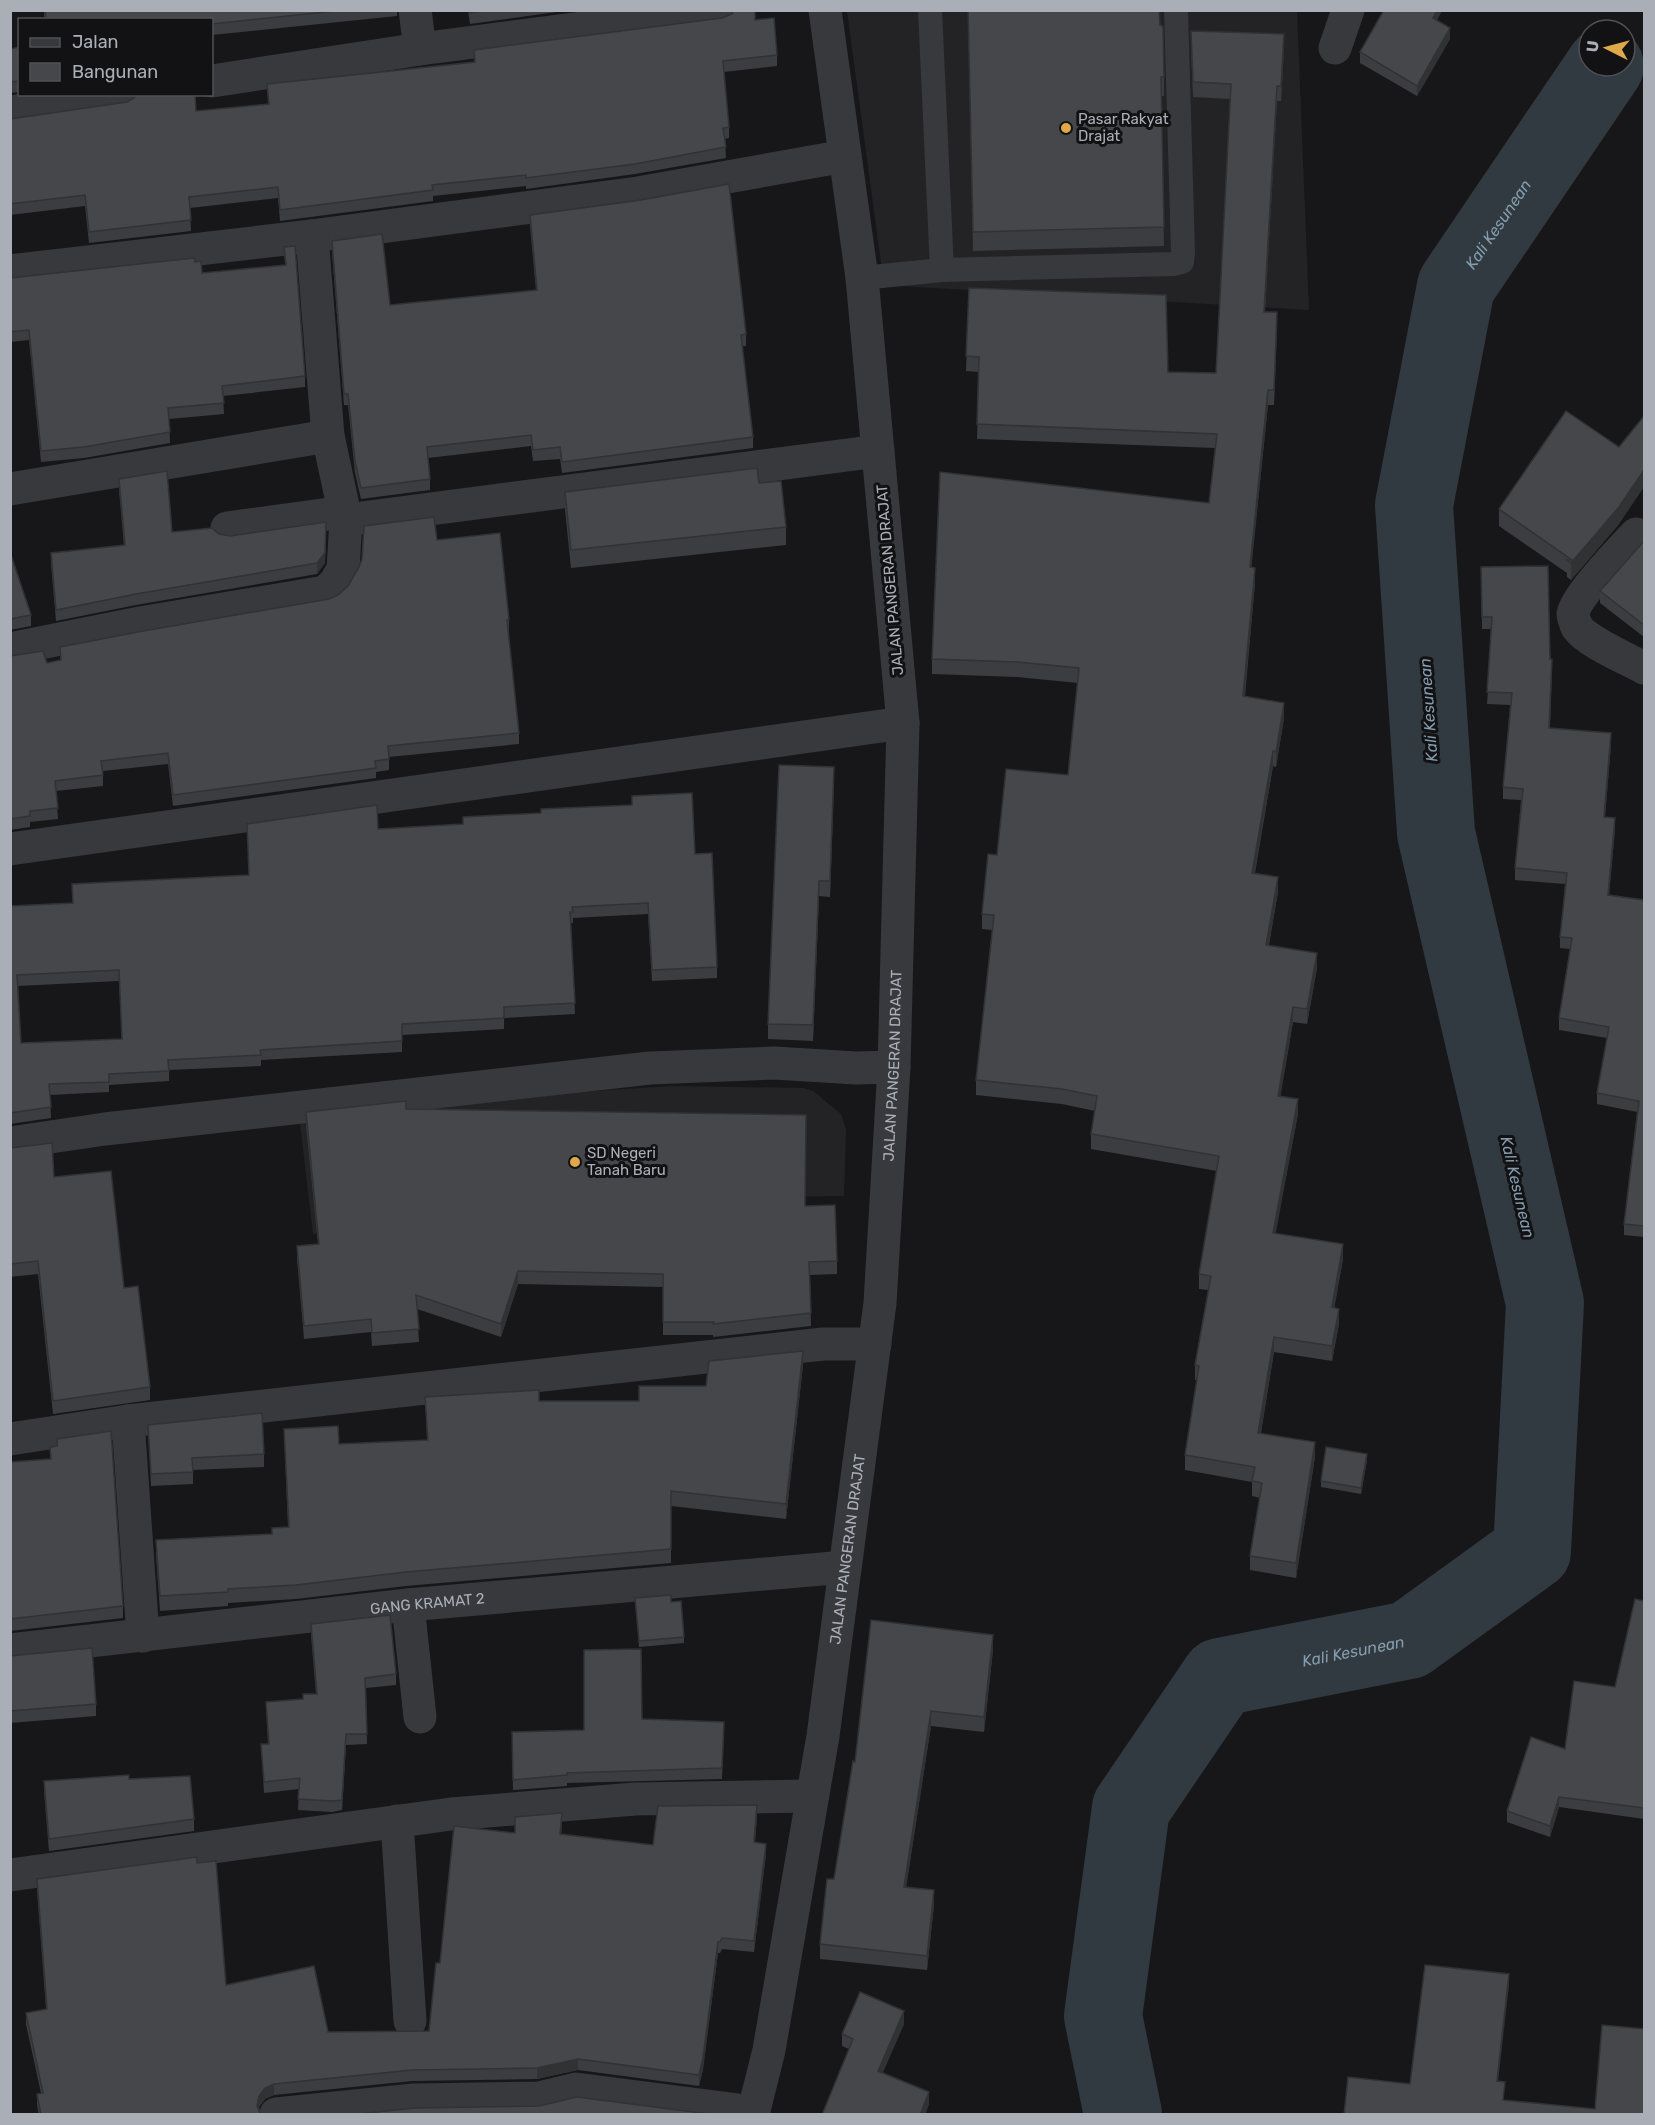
<svg xmlns="http://www.w3.org/2000/svg" width="1655" height="2125" font-family="Rubik,sans-serif">
<rect width="100%" height="100%" fill="#171719"/>
<!-- built -->
<g fill="#232325">
<polygon points="847,11 1297,11 1309,310 884,285"/>
<polygon points="672,1086 803,1088 813,1091 841,1114 846,1129 844,1196 439,1201 439,1220 313,1234 300,1123 500,1097"/>
</g>
<g fill="none" stroke-linecap="round" stroke-linejoin="round">
<!-- river -->
<path stroke="#313a40" stroke-width="78" id="s1" d="M 1123,2114 L 1103,2016 L 1131,1808 L 1220,1677 L 1409,1640 L 1532,1551 L 1545,1303 L 1436,833 L 1414,505 L 1456,286 L 1605,66"/>
<!-- service -->
<g stroke="#38393d" stroke-width="24">
<polyline points="930,10 942,270"/>
<polyline points="862,278 942,270 1173,264 1182,262 1183,252 1176,10"/>
</g>
<!-- minor -->
<g stroke="#38393d" stroke-width="33">
<polyline points="415,10 420,49"/>
<polyline points="1335,48 1348,10"/>
<polyline points="212,81 420,49 720,10"/>
<polyline points="10,112 123,94"/>
<polyline points="10,271 312,236 638,193 845,156"/>
<polyline points="10,489 328,436"/>
<polyline points="346,520 878,451"/>
<polyline points="227,528 344,512"/>
<path d="M 1636,534 C 1623,548 1575,597 1573,614 C 1573,617 1576,625 1577,627 C 1587,642 1628,659 1644,668"/>
<polyline points="10,649 140,623 325,592 335,583 343,569 346,520 328,436 312,236"/>
<polyline points="10,849 903,723"/>
<polyline points="10,1143 105,1129 650,1068 774,1063 856,1068 894,1067"/>
<polyline points="128,1421 143,1636"/>
<polyline points="10,1439 128,1421 823,1344 875,1344"/>
<polyline points="408,1605 420,1717"/>
<path id="s2" d="M 10,1650 L 408,1605 L 845,1567"/>
<polyline points="397,1821 410,2021"/>
<polyline points="10,1875 451,1814 635,1799 812,1796"/>
<polyline points="276,2114 414,2100 539,2098 576,2089 754,2112"/>
</g>
<!-- tertiary -->
<path stroke="#38393d" stroke-width="33" id="s3" d="M 753,2114 L 769,2050 L 823,1736 L 880,1303 L 894,1067 L 903,723 L 862,278 L 825,10"/>
</g>
<!-- wall -->
<g fill="#3c3d40" fill-rule="evenodd">
<polygon points="44,10 397,10 397,16 212,35 212,20 44,20"/>
<polygon points="434,10 449,10 434,12"/>
<polygon points="468,10 571,10 470,24"/>
<polygon points="968,10 1160,25 1164,77 1164,96 1161,96 1164,246 973,251"/>
<polygon points="1384,10 1442,10 1437,20 1450,39 1417,96 1360,63 1360,52"/>
<polygon points="755,20 777,55 777,66 724,72 729,127 729,138 725,139 726,158 635,174 526,189 526,186 433,196 433,201 280,221 278,198 190,208 191,231 89,243 85,206 10,215 10,119 196,111 268,104 267,84 474,62 474,50"/>
<polygon points="1191,46 1284,49 1281,101 1277,101 1265,312 1277,327 1274,405 1268,405 1251,567 1255,583 1245,696 1284,718 1276,767 1273,766 1255,873 1278,892 1269,945 1317,968 1307,1024 1293,1022 1280,1096 1298,1114 1275,1233 1343,1259 1334,1308 1339,1324 1332,1361 1274,1352 1261,1433 1315,1457 1296,1578 1250,1570 1250,1556 1260,1498 1252,1496 1252,1482 1185,1470 1185,1455 1197,1380 1195,1380 1195,1365 1208,1290 1199,1289 1199,1274 1217,1171 1091,1149 1091,1134 1095,1111 1062,1104 976,1095 976,1080 992,930 982,929 982,914 997,855 1068,775 1078,683 1017,677 932,674 932,659 1209,503 1215,448 977,439 979,372 966,371 969,288 1168,372 1216,373 1230,99 1193,97"/>
<polygon points="20,47 20,92 10,93 10,49"/>
<polygon points="530,215 746,334 746,346 742,346 753,437 753,448 562,473 560,459 533,461 531,446 428,458 430,479 430,490 361,499 355,473 348,405 344,405 332,252 332,241 390,305 536,291 530,226"/>
<polygon points="284,247 305,376 305,387 223,396 224,414 169,419 170,443 84,458 41,462 29,340 10,342 10,278 195,262 202,273 285,265"/>
<polygon points="119,479 172,532 219,534 230,536 326,533 325,563 317,574 136,605 56,621 51,564 51,553 124,546 119,490"/>
<polygon points="759,483 786,527 786,545 571,568 565,510 565,492"/>
<polygon points="1499,509 1619,524 1571,580 1567,577 1567,573 1499,526"/>
<polygon points="437,540 509,620 509,631 508,631 519,733 519,744 389,757 389,770 376,772 376,778 173,806 168,764 103,771 103,786 56,791 58,819 30,822 30,827 10,830 10,656 47,663 60,660 60,647 329,599"/>
<polygon points="1644,541 1644,637 1600,603 1600,591"/>
<polygon points="10,552 31,615 31,626 10,630"/>
<polygon points="1481,567 1550,659 1552,671 1550,728 1611,745 1605,817 1615,829 1609,895 1644,900 1644,1237 1624,1235 1624,1224 1637,1112 1597,1104 1597,1093 1607,1038 1559,1030 1559,1018 1570,949 1560,948 1560,937 1565,884 1515,880 1515,868 1521,800 1503,799 1503,787 1510,705 1487,704 1492,629 1482,629"/>
<polygon points="834,782 830,897 819,896 813,1041 768,1039 768,1024"/>
<path d="M 247,824 L 378,829 L 695,854 L 717,967 L 717,978 L 652,981 L 648,914 L 573,918 L 573,923 L 571,923 L 575,1014 L 504,1018 L 504,1029 L 402,1035 L 402,1052 L 261,1060 L 261,1066 L 169,1070 L 169,1081 L 109,1085 L 109,1092 L 50,1095 L 51,1118 L 10,1124 L 10,906 L 73,903 L 72,884 L 249,875 ZM 119,981 L 122,1039 L 21,1043 L 18,986 Z"/>
<polygon points="406,1109 805,1206 837,1261 837,1274 810,1275 811,1326 713,1337 713,1335 663,1335 663,1287 518,1284 501,1337 417,1309 419,1342 372,1346 371,1332 304,1339 297,1259 297,1246 318,1244 306,1125 306,1112"/>
<polygon points="10,1148 54,1177 124,1288 150,1387 150,1400 53,1414 38,1274 10,1277"/>
<polygon points="803,1365 786,1519 671,1506 671,1563 406,1586 296,1599 228,1603 228,1606 160,1611 156,1555 156,1540 272,1534 288,1527 284,1429 339,1444 427,1440 425,1397 539,1401 639,1401"/>
<polygon points="148,1425 264,1454 264,1467 193,1470 193,1484 151,1486"/>
<polygon points="57,1439 123,1606 123,1618 10,1631 10,1462 50,1459 50,1447 57,1446"/>
<polygon points="1367,1460 1361,1494 1321,1487 1321,1481"/>
<polygon points="635,1598 671,1602 684,1637 684,1643 639,1647"/>
<polygon points="1644,1601 1644,1819 1559,1807 1550,1837 1507,1822 1507,1811 1565,1749 1615,1687"/>
<polygon points="311,1624 396,1674 396,1685 366,1688 367,1744 346,1745 342,1810 332,1812 298,1810 299,1789 264,1793 261,1744 268,1744 266,1702 303,1699 316,1694 311,1635"/>
<polygon points="993,1650 984,1732 931,1726 906,1887 934,1905 927,1970 820,1959 820,1944 834,1879 855,1762"/>
<polygon points="10,1656 96,1704 96,1716 10,1723"/>
<polygon points="642,1719 724,1732 722,1779 567,1783 567,1786 513,1790 512,1743"/>
<polygon points="129,1779 194,1819 194,1831 49,1851 44,1792 44,1781"/>
<polygon points="757,1816 755,1842 766,1854 754,1952 722,1949 720,1953 718,1953 703,2069 699,2086 578,2070 537,2079 412,2081 274,2095 265,2099 259,2107 261,2115 39,2115 37,2105 37,2094 41,2093 26,2024 26,2013 46,2009 37,1890 37,1879 197,1863 226,1985 328,2032 429,2031 440,1963 515,1833 562,1824 561,1834 653,1845"/>
<polygon points="904,2024 883,2072 929,2104 925,2115 822,2115 849,2049 842,2046 842,2034"/>
</g>
<!-- shaded-wall -->
<g fill="#313234">
<polygon points="1437,10 1442,10 1433,29 1433,18"/>
<polygon points="1450,28 1450,39 1417,96 1417,86"/>
<polygon points="1284,34 1284,49 1281,101 1281,86"/>
<polygon points="1277,86 1277,101 1264,327 1264,312"/>
<polygon points="1277,312 1277,327 1274,405 1274,390"/>
<polygon points="1268,390 1268,405 1250,582 1250,567"/>
<polygon points="1644,470 1644,487 1619,524 1571,580 1571,563"/>
<polygon points="326,522 325,563 317,574 317,563"/>
<polygon points="1255,568 1255,583 1243,711 1243,696"/>
<polygon points="1284,703 1284,718 1276,767 1276,752"/>
<polygon points="1611,733 1611,745 1604,828 1604,817"/>
<polygon points="1273,751 1273,766 1252,887 1252,873"/>
<polygon points="834,767 834,782 830,897 830,881"/>
<polygon points="1615,818 1615,829 1608,907 1608,895"/>
<polygon points="1278,877 1278,892 1266,959 1266,945"/>
<polygon points="819,881 819,896 813,1041 813,1025"/>
<polygon points="1317,953 1317,968 1307,1024 1307,1009"/>
<polygon points="1293,1007 1293,1022 1278,1111 1278,1096"/>
<polygon points="1298,1099 1298,1114 1273,1248 1273,1233"/>
<polygon points="1343,1244 1343,1259 1332,1322 1332,1307"/>
<polygon points="518,1271 518,1284 501,1337 501,1324"/>
<polygon points="1339,1309 1339,1324 1332,1361 1332,1346"/>
<polygon points="1274,1337 1274,1352 1258,1448 1258,1433"/>
<polygon points="803,1351 803,1365 786,1519 786,1504"/>
<polygon points="1315,1442 1315,1457 1296,1578 1296,1563"/>
<polygon points="1367,1454 1367,1460 1361,1494 1361,1488"/>
<polygon points="993,1635 993,1650 984,1732 984,1717"/>
<polygon points="931,1711 931,1726 904,1901 904,1887"/>
<polygon points="346,1734 346,1745 342,1810 342,1800"/>
<polygon points="1559,1797 1559,1807 1550,1837 1550,1826"/>
<polygon points="757,1805 757,1816 754,1853 754,1842"/>
<polygon points="562,1813 562,1824 560,1845 560,1834"/>
<polygon points="766,1844 766,1854 754,1952 754,1941"/>
<polygon points="934,1890 934,1905 927,1970 927,1956"/>
<polygon points="718,1942 718,1953 703,2069 699,2086 699,2075"/>
<polygon points="1509,1974 1509,1985 1497,2091 1497,2081"/>
<polygon points="904,2011 904,2024 878,2083 878,2071"/>
<polygon points="578,2059 578,2070 537,2079 537,2068"/>
<polygon points="274,2084 274,2095 265,2099 259,2107 257,2115 259,2096 265,2088"/>
<polygon points="929,2092 929,2104 925,2115 920,2115"/>
</g>
<!-- building -->
<g fill="#46474b" stroke="#313234" stroke-width="1.5" fill-rule="evenodd">
<polygon points="45,10 345,10 212,24 212,20 46,20"/>
<polygon points="469,10 487,10 470,13"/>
<polygon points="734,10 755,10 755,20 774,18 777,55 723,61 729,127 723,128 726,147 635,164 526,178 526,175 432,185 433,190 280,210 278,187 189,197 191,220 89,232 85,195 10,204 10,119 127,102 134,98 137,94 195,94 196,111 269,104 267,84 475,62 474,50 722,18 732,14"/>
<polygon points="968,10 1159,10 1160,25 1163,26 1164,77 1161,77 1164,227 973,232"/>
<polygon points="1384,10 1437,10 1433,18 1450,28 1417,86 1360,52"/>
<polygon points="1191,31 1284,34 1281,86 1277,86 1264,312 1277,312 1274,390 1268,390 1250,567 1255,568 1243,696 1284,703 1276,752 1273,751 1252,873 1278,877 1266,945 1317,953 1307,1009 1293,1007 1278,1096 1298,1099 1273,1233 1343,1244 1332,1307 1339,1309 1332,1346 1274,1337 1258,1433 1315,1442 1296,1563 1250,1556 1262,1483 1252,1481 1255,1467 1185,1455 1199,1366 1195,1365 1211,1276 1199,1274 1219,1156 1091,1134 1097,1096 1062,1089 976,1080 994,915 982,914 988,854 997,855 1006,769 1068,775 1079,668 1017,662 932,659 940,472 1209,503 1217,434 977,424 979,357 966,356 969,288 1166,295 1168,372 1216,373 1231,84 1193,82"/>
<polygon points="20,47 20,81 10,82 10,49"/>
<polygon points="729,184 746,334 741,335 753,437 562,462 560,447 533,450 531,435 427,447 430,479 361,488 355,461 348,394 344,394 332,241 382,234 390,305 537,290 530,215 641,200"/>
<polygon points="295,246 305,376 222,386 224,403 168,408 170,432 84,447 41,451 29,330 10,332 10,278 194,258 195,262 201,261 202,273 286,265 284,247"/>
<polygon points="1566,411 1619,447 1644,416 1644,470 1619,507 1571,563 1567,560 1572,560 1499,509"/>
<polygon points="757,468 759,483 781,481 786,527 571,550 565,492"/>
<polygon points="167,471 172,532 212,528 219,534 230,536 326,522 325,553 317,563 136,594 56,610 51,553 125,545 119,479"/>
<polygon points="434,517 437,540 500,533 509,620 507,620 519,733 388,746 389,759 375,761 376,768 173,795 168,753 101,761 103,775 55,781 58,808 30,811 30,816 10,819 10,656 43,651 47,663 61,660 60,647 143,631 329,599 338,595 348,586 359,567 362,559 364,526"/>
<polygon points="1644,541 1644,625 1600,591"/>
<polygon points="10,552 31,615 10,619"/>
<polygon points="1548,566 1550,659 1552,659 1549,728 1611,733 1604,817 1615,818 1608,895 1644,900 1644,1226 1624,1224 1639,1101 1597,1093 1609,1027 1559,1018 1572,938 1560,937 1567,873 1515,868 1523,789 1503,787 1512,693 1487,692 1492,617 1482,617 1481,567"/>
<polygon points="779,765 834,767 830,881 819,881 813,1025 768,1024"/>
<path d="M 692,793 L 695,854 L 712,853 L 717,967 L 652,970 L 648,903 L 572,907 L 573,912 L 570,912 L 575,1003 L 504,1007 L 504,1018 L 402,1024 L 402,1041 L 260,1050 L 261,1055 L 168,1060 L 169,1071 L 109,1074 L 109,1082 L 49,1084 L 51,1107 L 10,1113 L 10,906 L 73,903 L 72,884 L 249,875 L 247,824 L 377,805 L 378,829 L 463,824 L 463,817 L 541,813 L 541,809 L 632,805 L 632,796 ZM 119,970 L 122,1039 L 21,1043 L 17,975 Z"/>
<polygon points="406,1101 406,1109 806,1115 805,1206 835,1205 837,1261 809,1262 811,1313 713,1324 714,1322 663,1322 663,1274 518,1271 501,1324 416,1295 419,1329 372,1333 371,1319 304,1326 297,1246 319,1244 306,1112"/>
<polygon points="52,1143 54,1177 111,1171 124,1288 138,1286 150,1387 53,1401 38,1261 10,1264 10,1174 11,1174 10,1148"/>
<polygon points="803,1351 786,1504 671,1491 671,1549 406,1572 296,1585 228,1589 228,1592 160,1596 156,1540 272,1534 272,1528 289,1527 284,1429 338,1426 339,1444 428,1440 425,1397 539,1390 539,1401 639,1401 639,1386 706,1386 709,1361"/>
<polygon points="262,1413 264,1454 192,1458 193,1472 151,1474 148,1425"/>
<polygon points="111,1431 123,1606 10,1619 10,1462 51,1459 50,1447 57,1446 57,1439"/>
<polygon points="1326,1447 1367,1454 1361,1488 1321,1481"/>
<polygon points="671,1595 671,1602 681,1601 684,1637 639,1641 635,1598"/>
<polygon points="1635,1599 1644,1601 1644,1808 1559,1797 1550,1826 1507,1811 1531,1737 1565,1749 1574,1681 1615,1687"/>
<polygon points="390,1615 396,1674 365,1678 367,1734 346,1734 342,1800 332,1801 298,1799 300,1778 264,1782 261,1744 269,1744 266,1702 303,1699 303,1694 317,1694 311,1624"/>
<polygon points="871,1620 993,1635 984,1717 931,1711 904,1887 934,1890 927,1956 820,1944 827,1879 834,1879 853,1761 855,1762"/>
<polygon points="92,1648 96,1704 10,1711 10,1656"/>
<polygon points="641,1649 642,1719 724,1722 722,1768 567,1773 567,1775 513,1780 512,1732 584,1730 584,1650"/>
<polygon points="129,1775 129,1779 190,1776 194,1819 49,1839 44,1781"/>
<polygon points="757,1805 754,1842 766,1844 754,1941 722,1938 720,1942 718,1942 703,2058 699,2075 578,2059 537,2068 412,2070 274,2084 265,2088 259,2096 257,2106 261,2115 41,2115 37,2094 43,2093 26,2013 47,2009 37,1879 197,1857 197,1863 216,1861 226,1985 314,1966 328,2032 429,2031 436,1963 440,1963 454,1826 515,1833 515,1817 562,1813 560,1834 653,1845 658,1806"/>
<polygon points="1425,1965 1509,1974 1497,2081 1505,2082 1503,2100 1595,2109 1602,2025 1644,2029 1644,2115 1344,2115 1348,2077 1410,2084"/>
<polygon points="860,1992 904,2011 878,2071 929,2092 920,2115 822,2115 853,2039 842,2034"/>
<polygon points="577,2097 709,2114 349,2115 415,2108 539,2106"/>
</g>
<!-- markers -->
<g fill="#dfa849" stroke="#121214" stroke-width="2">
<circle cx="1066" cy="128" r="6"/>
<circle cx="575" cy="1162" r="6"/>
</g>
<g text-anchor="middle" stroke-width="6" stroke-linejoin="round" paint-order="stroke">
<!-- poi labels -->
<g font-size="15" fill="#aaafb7" stroke="#121214" text-anchor="start">
<text x="1078" y="124">Pasar Rakyat<tspan x="1078" dy="17">Drajat</tspan></text>
<text x="587" y="1158">SD Negeri<tspan x="587" dy="17">Tanah Baru</tspan></text>
</g>
<!-- street labels -->
<g font-size="15" fill="#aaafb7" stroke="#121214">
<text transform="translate(890 580) rotate(-95)" y="5">JALAN PANGERAN DRAJAT</text>
<text dy="5" stroke="none"><textPath href="#s3" startOffset="1059">JALAN PANGERAN DRAJAT</textPath></text>
<text dy="5" stroke="none"><textPath href="#s3" startOffset="573">JALAN PANGERAN DRAJAT</textPath></text>
<text dy="5" stroke="none"><textPath href="#s2" startOffset="420">GANG KRAMAT 2</textPath></text>
</g>
<!-- water labels -->
<g font-size="16" font-style="italic" fill="#859cae" stroke="#121214">
<text dy="6" stroke="none"><textPath href="#s1" startOffset="2170">Kali Kesunean</textPath></text>
<text transform="translate(1428 710) rotate(-94)" y="6">Kali Kesunean</text>
<text transform="translate(1518 1187) rotate(77)" y="6">Kali Kesunean</text>
<text dy="6" stroke="none"><textPath href="#s1" startOffset="604">Kali Kesunean</textPath></text>
</g>
</g>
<!-- border -->
<rect width="1655" height="2125" fill="none" stroke="#aaafb7" stroke-width="24"/>
<!-- legend -->
<rect x="18" y="18" width="195" height="78" fill="#121214" stroke="#4f5155" stroke-width="1.5"/>
<rect x="30" y="38" width="30" height="9" fill="#38393d" stroke="#4f5155" stroke-width="1.5"/>
<text x="72" y="48" font-size="18" fill="#aaafb7">Jalan</text>
<rect x="30" y="63" width="30" height="18" fill="#46474b" stroke="#4f5155" stroke-width="1.5"/>
<text x="72" y="78" font-size="18" fill="#aaafb7">Bangunan</text>
<!-- north arrow -->
<g transform="translate(1607 48) rotate(276)"><circle r="28" fill="#121214" stroke="#4f5155" stroke-width="1.5"/>
<path d="M0-4.5L10 22L0 15L-10 22Z" fill="#dfa849"/>
<text y="-9" font-size="16" font-weight="bold" text-anchor="middle" fill="#aaafb7">U</text>
</g>
</svg>
